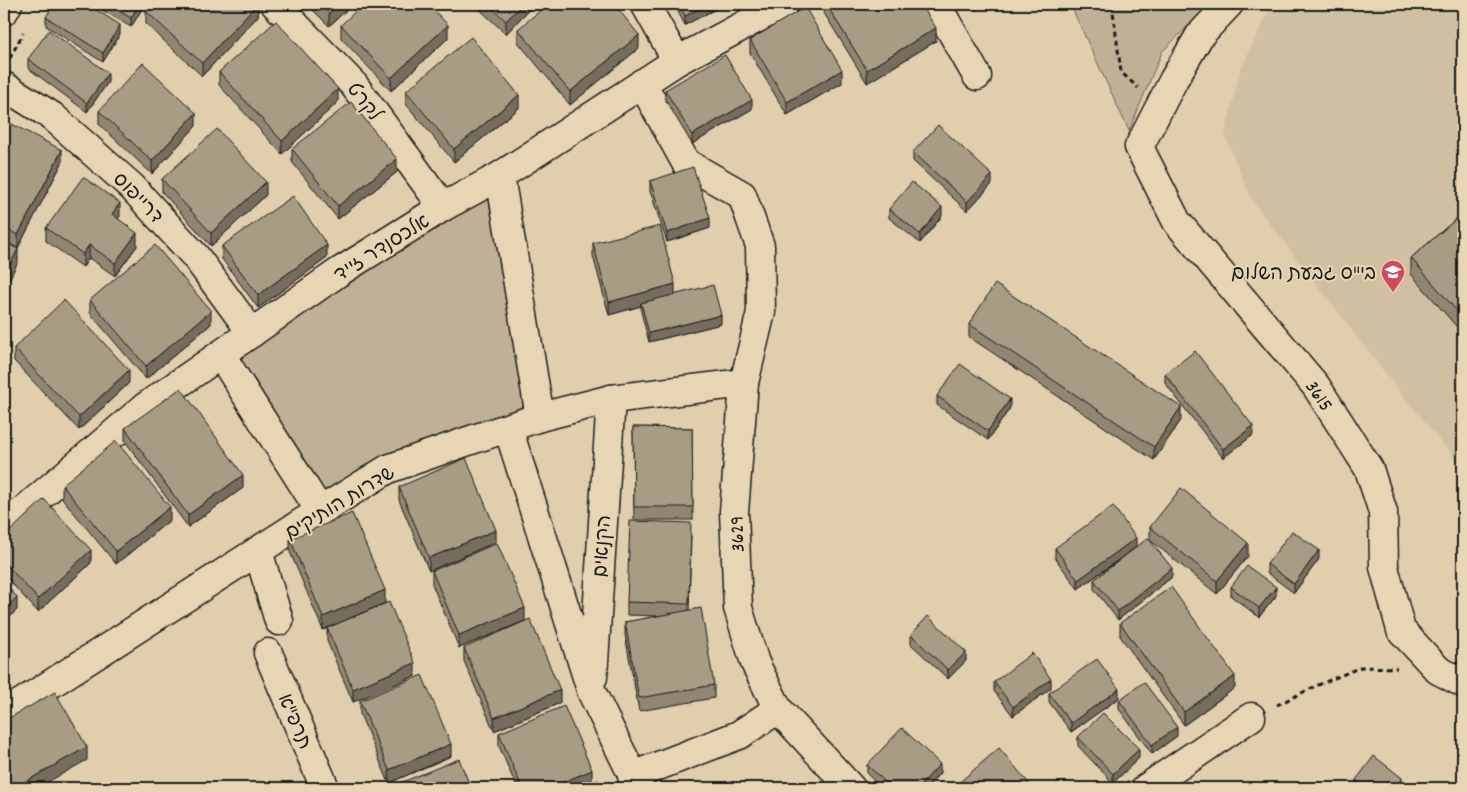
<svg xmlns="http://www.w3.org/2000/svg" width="1467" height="792" font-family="Dekko,'Playpen Sans Hebrew',sans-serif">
<rect width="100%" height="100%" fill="#e0cead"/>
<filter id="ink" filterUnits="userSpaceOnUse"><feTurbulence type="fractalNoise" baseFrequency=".02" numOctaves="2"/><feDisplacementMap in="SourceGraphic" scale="10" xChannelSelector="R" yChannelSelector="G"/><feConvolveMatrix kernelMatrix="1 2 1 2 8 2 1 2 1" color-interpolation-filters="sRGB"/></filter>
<g filter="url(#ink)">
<!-- built -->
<polygon fill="#d0bfa1" points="1277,4 1463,4 1463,468 1396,387 1251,199 1225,135 1240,71 1268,12"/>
<!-- green -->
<g fill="#c0b095" stroke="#6e6658">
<polygon points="1070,4 1210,4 1162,52 1129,131"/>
<polygon points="490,188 524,407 385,455 324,496 228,358"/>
</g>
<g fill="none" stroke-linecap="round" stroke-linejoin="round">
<defs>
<g id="street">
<polyline points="275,4 354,85 443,207"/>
<polyline points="645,4 677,61"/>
<polyline points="936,4 977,76"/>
<polyline points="1229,4 1200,35 1174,79 1139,147 1177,222 1316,386 1369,469 1383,512 1384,567 1401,630 1438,670 1463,683"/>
<polyline points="4,86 52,116 132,187 196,257 252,333"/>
<polyline points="500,176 540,417"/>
<polyline points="221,355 320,511"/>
<polyline points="508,428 592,693 639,788"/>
<polyline points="4,527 145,407 339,272 443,207 500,176 677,61 784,4"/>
<polyline points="258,551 279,621"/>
<polyline points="268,653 325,788"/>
<polyline points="593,677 611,399"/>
<polyline points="778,709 851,788"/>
<polyline points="4,714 320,511 388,469 468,441 540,417 611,399 744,383"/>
<polyline points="632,776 739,735 778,709 755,663 738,608 734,512 744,383 761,312 760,246 742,195 686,163 642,83"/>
<polyline points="1146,788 1251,717"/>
</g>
<polyline id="secondary" points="4,11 8,4"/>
</defs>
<!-- street casing -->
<use href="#street" stroke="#1c1c1c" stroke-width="31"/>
<!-- secondary casing -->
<use href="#secondary" stroke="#1c1c1c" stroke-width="31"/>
<!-- path -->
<g stroke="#1c1c1c" stroke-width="3" stroke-dasharray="5 4" stroke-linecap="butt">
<polyline points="1112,4 1121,72 1138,88"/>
<polyline points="10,58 23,33"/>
<polyline points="1277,705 1318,685 1361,667 1397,668"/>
</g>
<!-- street -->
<use href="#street" stroke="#e8d5b3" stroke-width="28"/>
<!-- secondary -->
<use href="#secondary" stroke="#e8d5b3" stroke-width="28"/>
</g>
<!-- wall -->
<g fill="#918672" stroke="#1c1c1c">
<polygon points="92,4 145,4 131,27"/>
<polygon points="258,4 258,16 202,76 146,24 146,11"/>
<polygon points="307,4 353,4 329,26"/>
<polygon points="474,4 534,4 506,34"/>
<polygon points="674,4 725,4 685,25"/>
<polygon points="824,4 921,4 936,41 867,83 824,13"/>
<polygon points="972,4 986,4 976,10"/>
<polygon points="46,17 120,34 103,62 46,26"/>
<polygon points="341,25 448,38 391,91 341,38"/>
<polygon points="518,29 639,48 570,105 518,42"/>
<polygon points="750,40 842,83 787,115 750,53"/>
<polygon points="28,59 108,82 87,112 28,68"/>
<polygon points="219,72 338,102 282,154 219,85"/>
<polygon points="665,90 752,109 692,144 665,99"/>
<polygon points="406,91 519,108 454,162 406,104"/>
<polygon points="99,111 196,126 152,174 99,124"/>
<polygon points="4,120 62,163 18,248 4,241"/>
<polygon points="292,149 397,172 338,219 292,162"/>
<polygon points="913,152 992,184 967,211 913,161"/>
<polygon points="162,179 266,195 211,246 162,192"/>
<polygon points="650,181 710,228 667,242 650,191"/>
<polygon points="889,209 942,216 920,243 889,218"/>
<polygon points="1463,213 1463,334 1411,274 1411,258"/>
<polygon points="120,216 118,219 137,246 115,276 89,258 83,267 46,241 46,228"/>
<polygon points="593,243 675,295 721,324 649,342 641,312 641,306 609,315 593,256"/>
<polygon points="222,246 327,258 258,308 222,259"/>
<polygon points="90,300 211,324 146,379 90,313"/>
<polygon points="969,324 1181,420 1154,460 969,337"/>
<polygon points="14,348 129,383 79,430 14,361"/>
<polygon points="1165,374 1253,435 1223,458 1165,383"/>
<polygon points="937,396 1010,408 988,440 937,405"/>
<polygon points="633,427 692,428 693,520 634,520"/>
<polygon points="125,428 243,488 188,527 125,441"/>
<polygon points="62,485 170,520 116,564 62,498"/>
<polygon points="399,487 496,542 429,571 399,500"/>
<polygon points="1150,527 1248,556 1217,594 1150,540"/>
<polygon points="691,536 689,611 714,685 714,698 639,711 625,635 625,622 659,616 627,615 627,602"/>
<polygon points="4,537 91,563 38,612 4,575"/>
<polygon points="290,539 385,590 323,630 290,552"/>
<polygon points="1136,547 1172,577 1118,620 1094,589 1094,580 1130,552 1078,589 1055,558 1055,548"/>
<polygon points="1319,559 1294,593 1267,573 1267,564"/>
<polygon points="432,571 525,621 459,648 432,584"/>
<polygon points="1231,587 1276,596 1259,617 1231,596"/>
<polygon points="1120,623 1235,688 1184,725 1120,636"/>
<polygon points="327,628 415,676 353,702 327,641"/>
<polygon points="911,635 966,661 948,679 911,644"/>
<polygon points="464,648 560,703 494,731 464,661"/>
<polygon points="994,682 1051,688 1013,716 994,691"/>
<polygon points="1049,693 1119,698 1071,732 1049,702"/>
<polygon points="1119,700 1177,736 1152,754 1119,709"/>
<polygon points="360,701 451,756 389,783 360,714"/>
<polygon points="499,733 592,783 602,788 517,788 499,746"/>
<polygon points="1078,737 1139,758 1113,783 1078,746"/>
<polygon points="867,765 940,773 926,788 882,788 867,774"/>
<polygon points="1356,780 1402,787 1401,788 1356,788"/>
</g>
<!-- shaded-wall -->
<g fill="#766d5d" stroke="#1c1c1c">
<polygon points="139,4 145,4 131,27 131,18"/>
<polygon points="257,4 258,4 258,16 202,76 202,63"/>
<polygon points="339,4 353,4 329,26 329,13"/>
<polygon points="522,4 534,4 506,34 506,21"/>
<polygon points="708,4 725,4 685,25 685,16"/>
<polygon points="976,4 986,4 976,10"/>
<polygon points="120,25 120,34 103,62 103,53"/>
<polygon points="448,25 448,38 391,91 391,78"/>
<polygon points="936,28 936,41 867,83 867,70"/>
<polygon points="639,35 639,48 570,105 570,92"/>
<polygon points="842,70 842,83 787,115 787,102"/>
<polygon points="108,73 108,82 87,112 87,103"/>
<polygon points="338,89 338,102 282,154 282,141"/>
<polygon points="519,95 519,108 454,162 454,149"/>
<polygon points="752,100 752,109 692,144 692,135"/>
<polygon points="196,113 196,126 152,174 152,161"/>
<polygon points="62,150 62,163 18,248 18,235"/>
<polygon points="397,159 397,172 338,219 338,206"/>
<polygon points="992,175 992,184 967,211 967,202"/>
<polygon points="266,182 266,195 211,246 211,233"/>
<polygon points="120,203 120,216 112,227 112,214"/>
<polygon points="942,207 942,216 920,243 920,234"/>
<polygon points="710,218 710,228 667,242 667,233"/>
<polygon points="137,233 137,246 115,276 115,263"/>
<polygon points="89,245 89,258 83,267 83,254"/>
<polygon points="327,245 327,258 258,308 258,295"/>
<polygon points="18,249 18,262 4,290 4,277"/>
<polygon points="675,284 675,297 641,303 641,306 609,315 609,302"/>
<polygon points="211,311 211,324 146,379 146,366"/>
<polygon points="721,315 721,324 649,342 649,333"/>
<polygon points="129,370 129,383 79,430 79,417"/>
<polygon points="1010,399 1010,408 988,440 988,431"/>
<polygon points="1181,407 1181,420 1154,460 1154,447"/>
<polygon points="1253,426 1253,435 1223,458 1223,449"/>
<polygon points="243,475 243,488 188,527 188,515"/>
<polygon points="170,507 170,520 116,564 116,551"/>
<polygon points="496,530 496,542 429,571 429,558"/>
<polygon points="1136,538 1136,547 1078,589 1078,580"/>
<polygon points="1248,543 1248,556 1217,594 1217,581"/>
<polygon points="91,550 91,563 38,612 38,599"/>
<polygon points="1319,550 1319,559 1294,593 1294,584"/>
<polygon points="1172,568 1172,577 1118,620 1118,611"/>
<polygon points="1276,587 1276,596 1259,617 1259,608"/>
<polygon points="385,590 385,603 323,630 323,617"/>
<polygon points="17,597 17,610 4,623 4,610"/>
<polygon points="525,608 525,621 459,648 459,635"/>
<polygon points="966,652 966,661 948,679 948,670"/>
<polygon points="415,663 415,676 353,702 353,689"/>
<polygon points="1235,676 1235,688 1184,725 1184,712"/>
<polygon points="1051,679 1051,688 1013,716 1013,707"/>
<polygon points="1119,689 1119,698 1071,732 1071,723"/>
<polygon points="560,690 560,703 494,731 494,718"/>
<polygon points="1177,727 1177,736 1152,754 1152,745"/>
<polygon points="451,744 451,756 389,783 389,770"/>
<polygon points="87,747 87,760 37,788 14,788"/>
<polygon points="1139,749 1139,758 1113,783 1113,774"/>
<polygon points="940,764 940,773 926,788 918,788"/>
<polygon points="592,770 592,783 580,788 549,788"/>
<polygon points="1402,778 1402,787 1401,788 1394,788"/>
</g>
<!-- building -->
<g fill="#a99c85" stroke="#1c1c1c">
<polygon points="54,4 87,4 120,25 103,53 46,17"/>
<polygon points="107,4 139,4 131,18"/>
<polygon points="153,4 257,4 202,63 146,11"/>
<polygon points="320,4 339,4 329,13"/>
<polygon points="363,4 428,4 448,25 391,78 341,25"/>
<polygon points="488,4 522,4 506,21"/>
<polygon points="548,4 614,4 639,35 570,92 518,29"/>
<polygon points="679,4 708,4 685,16"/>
<polygon points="826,4 921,4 936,28 867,70"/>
<polygon points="805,7 842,70 787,102 750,40"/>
<polygon points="276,21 338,89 282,141 219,72"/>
<polygon points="49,30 108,73 87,103 28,59"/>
<polygon points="471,37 519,95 454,149 406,91"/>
<polygon points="725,55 752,100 692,135 665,90"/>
<polygon points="143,63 196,113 152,161 99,111"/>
<polygon points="351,102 397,159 338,206 292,149"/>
<polygon points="4,120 62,150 18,235 4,228"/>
<polygon points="938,125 992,175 967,202 913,152"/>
<polygon points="217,129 266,182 211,233 162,179"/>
<polygon points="693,167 710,218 667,233 650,181"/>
<polygon points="83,177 120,203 112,214 137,233 115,263 89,245 83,254 46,228"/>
<polygon points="912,182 942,207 920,234 889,209"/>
<polygon points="293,196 327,245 258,295 222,246"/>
<polygon points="1463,213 1463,318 1411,258"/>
<polygon points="660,226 675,284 609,302 593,243"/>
<polygon points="4,242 18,249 4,277"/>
<polygon points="155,245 211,311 146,366 90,300"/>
<polygon points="995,284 1181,407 1154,447 969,324"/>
<polygon points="713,285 721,315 649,333 641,303"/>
<polygon points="64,300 129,370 79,417 14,348"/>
<polygon points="1195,351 1253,426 1223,449 1165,374"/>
<polygon points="960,364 1010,399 988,431 937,396"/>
<polygon points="181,388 243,475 188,515 125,428"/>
<polygon points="633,427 692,428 693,507 634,507"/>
<polygon points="116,441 170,507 116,551 62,485"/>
<polygon points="466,458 496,530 429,558 399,487"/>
<polygon points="1181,488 1248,543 1217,581 1150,527"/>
<polygon points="44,499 91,550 38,599 4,562 4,537"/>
<polygon points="1113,506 1136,538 1078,580 1055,548"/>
<polygon points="352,513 385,590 323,617 290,539"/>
<polygon points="630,521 691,523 689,604 627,602"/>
<polygon points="1292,531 1319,550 1294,584 1267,564"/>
<polygon points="1148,538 1172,568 1118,611 1094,580"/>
<polygon points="497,543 525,608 459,635 432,571"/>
<polygon points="1247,566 1276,587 1259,608 1231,587"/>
<polygon points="4,583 17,597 4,610"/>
<polygon points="1171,587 1235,676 1184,712 1120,623"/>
<polygon points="389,602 415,663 353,689 327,628"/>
<polygon points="701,608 714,685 639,698 625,622"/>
<polygon points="928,616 966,652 948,670 911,635"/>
<polygon points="530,619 560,690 494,718 464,648"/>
<polygon points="1032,653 1051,679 1013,707 994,682"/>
<polygon points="1097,659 1119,689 1071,723 1049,693"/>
<polygon points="422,675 451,744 389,770 360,701"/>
<polygon points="1144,682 1177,727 1152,745 1119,700"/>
<polygon points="55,692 87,747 14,788 7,788 4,783 4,721"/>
<polygon points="564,706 592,770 549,788 522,788 499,733"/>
<polygon points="1103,713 1139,749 1113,774 1078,737"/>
<polygon points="902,728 940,764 918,788 892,788 867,765"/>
<polygon points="999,748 1033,788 953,788"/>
<polygon points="1374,756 1402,778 1394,788 1367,788 1356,780"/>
<polygon points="459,759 471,788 397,788 395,785"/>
<polygon points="598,780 602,788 579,788"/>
<polygon points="61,784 63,788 54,788"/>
</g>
</g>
<!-- icons -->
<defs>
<symbol id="school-pin" viewBox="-11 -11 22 30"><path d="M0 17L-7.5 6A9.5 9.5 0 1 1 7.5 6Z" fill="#d1495b" stroke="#e8d5b3"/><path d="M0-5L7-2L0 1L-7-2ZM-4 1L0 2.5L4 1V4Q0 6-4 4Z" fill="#fff"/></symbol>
</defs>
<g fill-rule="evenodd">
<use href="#school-pin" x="1379" y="258" width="28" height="38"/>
</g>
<g text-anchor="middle" stroke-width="4" stroke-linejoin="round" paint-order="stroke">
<!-- street labels -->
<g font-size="20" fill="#1c1c1c" stroke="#e8d5b3">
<text transform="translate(365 101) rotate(52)" y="7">לקרט</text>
<text transform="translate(139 197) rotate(46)" y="7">דרייפוס</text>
<text transform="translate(381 247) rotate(-32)" y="7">אלכסנדר זייד</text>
<text transform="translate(1320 395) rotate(55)" y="7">3615</text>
<text transform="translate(339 502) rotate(-31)" y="7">שדרות הותיקים</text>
<text transform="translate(736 534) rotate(-92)" y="7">3629</text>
<text transform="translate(601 546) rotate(-86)" y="7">הקנאים</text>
<text transform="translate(296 721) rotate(67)" y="7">תרפ"א</text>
</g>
<!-- poi labels -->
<g font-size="20" fill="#1c1c1c" stroke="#e8d5b3" text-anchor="end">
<text x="1376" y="279">בי"ס גבעת השלום</text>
</g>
</g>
<!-- margin -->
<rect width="1467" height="792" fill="none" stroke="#e8d5b3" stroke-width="20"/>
<rect x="10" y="10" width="1447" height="772" fill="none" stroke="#1c1c1c" stroke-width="2" filter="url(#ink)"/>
</svg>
